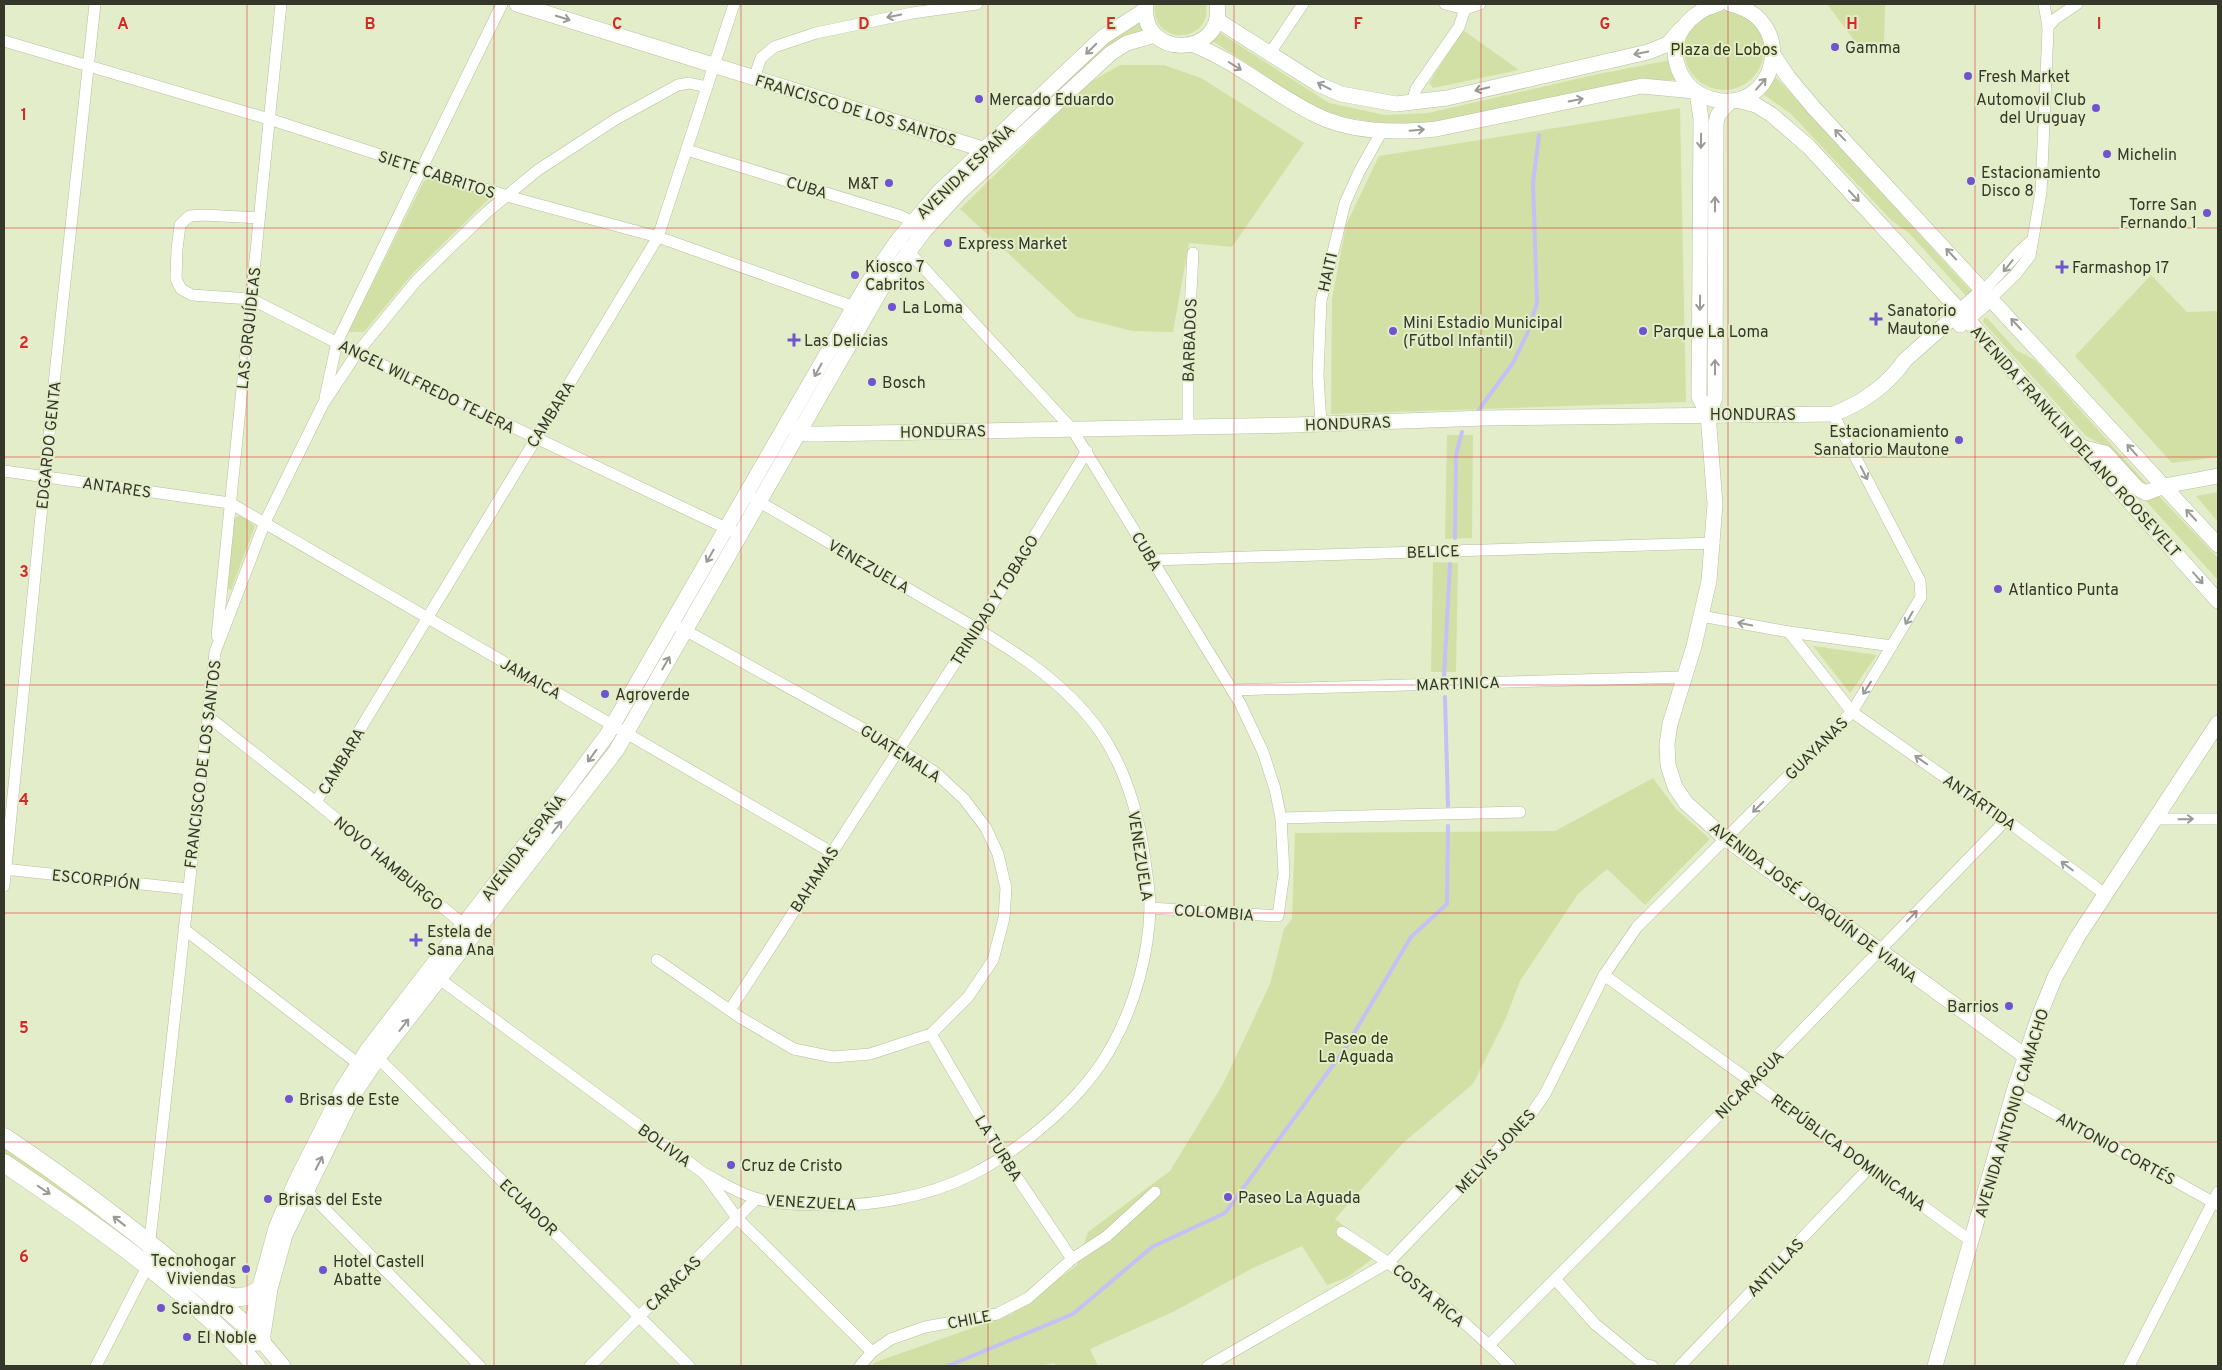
<svg xmlns="http://www.w3.org/2000/svg" width="2222" height="1370" font-family="Overpass,sans-serif">
<rect width="100%" height="100%" fill="#e4edc9"/>
<!-- green -->
<g fill="#d3e0a5">
<path d="M 1155,4 L 1206,4 C 1213,45 1149,46 1155,4 Z"/>
<polygon points="1827,4 1885,4 1884,44 1857,44"/>
<circle cx="1724" cy="50" r="40"/>
<polygon points="1141,21 1146,30 1004,142 1001,140 1105,39"/>
<polygon points="1463,30 1519,70 1433,88 1429,83"/>
<polygon points="1219,32 1329,103 1385,115 1428,113 1598,74 1671,60 1678,80 1639,80 1427,123 1385,125 1327,113 1291,93 1211,40"/>
<polygon points="1120,65 1164,65 1201,78 1304,143 1232,247 1189,243 1173,332 1132,331 1077,317 960,209 1087,84"/>
<polygon points="1773,74 1973,293 1968,298 1908,232 1892,221 1791,114 1760,92"/>
<polygon points="1680,108 1686,402 1331,414 1332,299 1346,225 1379,156"/>
<polygon points="431,178 486,194 489,199 413,273 364,332 348,332 424,181"/>
<polygon points="2151,275 2187,312 2218,311 2218,457 2172,463 2075,356"/>
<polygon points="1984,318 1987,318 2016,350 2035,360 2147,484 2144,486 2105,446 2086,436 1983,322"/>
<polygon points="1447,435 1473,435 1472,538 1445,539"/>
<polygon points="2218,492 2218,522 2196,496"/>
<polygon points="2156,493 2218,558 2218,580 2144,499"/>
<polygon points="241,515 255,526 231,590 227,588 234,518"/>
<polygon points="1433,562 1458,563 1456,672 1431,672"/>
<polygon points="1813,646 1877,655 1850,693"/>
<polygon points="1653,778 1676,809 1710,839 1645,905 1607,869 1578,894 1520,981 1506,1018 1473,1084 1403,1143 1335,1219 1381,1253 1346,1278 1327,1285 1302,1246 1251,1269 1175,1311 1090,1349 1098,1366 1055,1366 1055,1363 1040,1366 871,1366 876,1362 1012,1314 1077,1265 1088,1232 1170,1171 1223,1084 1270,984 1284,929 1292,919 1295,833 1555,831"/>
<polygon points="4,1144 68,1188 136,1245 4,1154"/>
</g>
<g fill="none" stroke-linecap="round" stroke-linejoin="round">
<!-- stream -->
<g stroke="#c5c0f5" stroke-width="4">
<polyline points="1478,411 1513,363 1527,334 1537,303 1533,183 1539,135"/>
<polyline points="1455,538 1456,455 1462,432"/>
<polyline points="1444,677 1450,564"/>
<polyline points="1445,697 1448,806"/>
<polyline points="948,1366 1073,1314 1152,1247 1225,1213 1344,1050 1411,937 1447,904 1448,826"/>
</g>
<defs>
<g id="street">
<polyline points="1445,4 1465,9 1480,4"/>
<polyline points="2048,27 2055,19 2077,4"/>
<polyline points="4,41 269,119 507,196 658,237 860,309"/>
<polyline points="1270,53 1303,4"/>
<polyline points="754,78 761,58 774,47 816,33 912,13 977,4"/>
<polyline points="1412,103 1416,89 1459,27 1465,9"/>
<polyline points="687,150 901,216 920,226"/>
<polyline points="259,218 203,215 190,216 186,219 180,225 177,249 176,279 181,289 192,295 251,299 357,353 732,531"/>
<polyline points="898,240 1072,429 1240,703 1263,752 1275,789 1281,818 1284,873 1278,916 1150,908"/>
<polyline points="1984,290 2021,250 2031,241"/>
<polyline points="1991,298 2015,275 2030,256 2041,192 2047,53 2048,27 2044,4"/>
<polyline points="325,398 337,342 502,4"/>
<polyline points="1321,424 1318,375 1321,301 1345,203 1359,172 1382,131"/>
<polyline points="1188,427 1188,350 1193,253"/>
<polyline points="4,471 230,503 831,852"/>
<polyline points="1152,560 1714,543"/>
<polyline points="1701,616 1789,632 1892,646"/>
<polyline points="1789,632 1852,712 2006,820 2106,895"/>
<polyline points="217,636 281,4"/>
<polyline points="1232,690 1684,677"/>
<polyline points="210,718 316,802 470,930"/>
<polyline points="316,802 658,237 734,4"/>
<polyline points="1281,818 1520,812"/>
<polyline points="2154,819 2218,819"/>
<polyline points="4,869 188,889"/>
<polyline points="4,886 56,365 95,4"/>
<polyline points="184,929 365,1069"/>
<polyline points="657,960 741,1018 794,1049 833,1057 870,1054 931,1034 968,997 993,960 1004,918 1006,888 998,854 986,828 964,799 936,773 898,748 672,623"/>
<polyline points="434,975 705,1174 737,1218 872,1352"/>
<polyline points="1604,975 1971,1241"/>
<polyline points="730,1010 977,629 1087,451"/>
<polyline points="931,1034 1002,1155 1072,1259"/>
<polyline points="373,1053 689,1366"/>
<polyline points="2014,1091 2218,1205"/>
<path d="M 705,1174 C 721,1182 738,1193 755,1198 C 775,1205 801,1204 822,1205 C 869,1207 927,1197 971,1175 C 1024,1148 1085,1097 1113,1044 C 1135,1004 1149,953 1150,908 C 1150,892 1147,876 1145,860 C 1139,816 1126,770 1101,733 C 1058,671 987,635 922,597 C 866,564 809,531 753,498"/>
<polyline points="303,1187 480,1366"/>
<path d="M 1342,1232 C 1402,1270 1460,1315 1510,1366"/>
<polyline points="1555,1279 1595,1324 1645,1365 1652,1366"/>
<polyline points="1489,1345 1753,1081 2006,820"/>
<polyline points="96,1366 147,1267 215,652 265,522 323,404 357,353 417,280 487,212 538,170 616,119 678,85 689,83 707,87"/>
<polyline points="590,1366 756,1199"/>
<polyline points="860,1366 872,1352 891,1339 925,1327 997,1314 1028,1298 1072,1259 1107,1236 1155,1192"/>
<polyline points="1208,1366 1389,1262 1529,1117 1545,1094 1604,975 1637,927 1852,712 1921,597 1920,581 1833,414"/>
<polyline points="1680,1366 1869,1168"/>
<polyline points="2129,1366 2218,1192"/>
</g>
<g id="secondary">
<polyline points="517,4 992,152"/>
<path d="M 1146,4 C 1139,61 1226,57 1217,4"/>
<path d="M 1718,4 C 1689,12 1666,39 1679,70 C 1685,85 1697,95 1712,99 C 1775,117 1801,20 1730,4"/>
<polyline points="1217,20 1318,84 1341,94 1396,104 1447,98 1648,52 1668,44 1681,29"/>
<path d="M 1192,44 C 1235,61 1271,92 1312,113 C 1349,133 1395,133 1436,129 L 1642,86 L 1694,91"/>
<polyline points="1774,56 1788,77 1814,108 2218,545"/>
<polyline points="1697,92 1701,119 1699,397 1708,414"/>
<polyline points="1737,100 1756,105 1772,115 1809,147 1960,311 2218,601"/>
<polyline points="1730,101 1718,115 1716,123 1715,398 1708,414 1715,504 1709,581 1694,646 1670,724 1667,744 1668,765 1675,787 1686,803 1726,839 2025,1056"/>
<polyline points="1960,325 1991,298"/>
<path d="M 792,426 L 806,434 L 820,434 L 1295,425 L 1484,418 L 1833,414 C 1861,404 1888,385 1905,360 L 1984,290"/>
<polyline points="2084,448 2105,453 2137,488 2146,493 2164,486 2218,476"/>
<polyline points="256,1334 283,1366"/>
<polyline points="252,1339 251,1330 259,1290 276,1228 296,1181 343,1088 368,1049 537,829 607,735 866,286 898,240 940,191 1103,37 1145,10"/>
<polyline points="262,1341 270,1289 285,1235 355,1092 378,1058 616,751 883,286 925,230 960,192 1111,53 1127,43 1155,35"/>
<polyline points="1935,1366 2014,1091 2039,1016 2055,977 2078,936 2218,723"/>
</g>
<g id="primary">
<path d="M 4,1137 C 91,1195 173,1260 251,1330"/>
<path d="M 4,1163 C 92,1223 185,1286 256,1366"/>
<path d="M 213,1291 C 230,1298 243,1301 259,1290"/>
<polyline points="237,1344 262,1341"/>
</g>
</defs>
<!-- street casing -->
<use href="#street" stroke="#b7bf9d" stroke-width="12"/>
<!-- secondary casing -->
<use href="#secondary" stroke="#b7bf9d" stroke-width="16"/>
<!-- primary casing -->
<use href="#primary" stroke="#b7bf9d" stroke-width="19"/>
<!-- street -->
<use href="#street" stroke="#fff" stroke-width="11"/>
<!-- secondary -->
<use href="#secondary" stroke="#fff" stroke-width="15"/>
<!-- primary -->
<use href="#primary" stroke="#fff" stroke-width="18"/>
</g>
<!-- one-way arrows -->
<defs><path id="oneway-shaft" d="M-6 0H5M1.5-3L5.5 0L1.5 3" fill="none" stroke-width="1.6" stroke-linecap="round" stroke-linejoin="round" transform="scale(1.25)"/></defs>
<g stroke="#9a9b94">
<use href="#oneway-shaft" transform="translate(894 16) rotate(168)"/>
<use href="#oneway-shaft" transform="translate(563 18) rotate(17)"/>
<use href="#oneway-shaft" transform="translate(1091 49) rotate(135)"/>
<use href="#oneway-shaft" transform="translate(1641 53) rotate(168)"/>
<use href="#oneway-shaft" transform="translate(1235 66) rotate(32)"/>
<use href="#oneway-shaft" transform="translate(1761 84) rotate(-48)"/>
<use href="#oneway-shaft" transform="translate(1324 86) rotate(-153)"/>
<use href="#oneway-shaft" transform="translate(1482 89) rotate(167)"/>
<use href="#oneway-shaft" transform="translate(1576 100) rotate(-12)"/>
<use href="#oneway-shaft" transform="translate(1417 130) rotate(-5)"/>
<use href="#oneway-shaft" transform="translate(1840 135) rotate(-134)"/>
<use href="#oneway-shaft" transform="translate(1701 141) rotate(91)"/>
<use href="#oneway-shaft" transform="translate(1854 196) rotate(47)"/>
<use href="#oneway-shaft" transform="translate(1715 204) rotate(-90)"/>
<use href="#oneway-shaft" transform="translate(1951 254) rotate(-133)"/>
<use href="#oneway-shaft" transform="translate(2008 266) rotate(129)"/>
<use href="#oneway-shaft" transform="translate(1700 303) rotate(91)"/>
<use href="#oneway-shaft" transform="translate(2016 324) rotate(-133)"/>
<use href="#oneway-shaft" transform="translate(1715 367) rotate(-90)"/>
<use href="#oneway-shaft" transform="translate(818 370) rotate(119)"/>
<use href="#oneway-shaft" transform="translate(2132 450) rotate(-132)"/>
<use href="#oneway-shaft" transform="translate(1864 473) rotate(63)"/>
<use href="#oneway-shaft" transform="translate(2191 515) rotate(-133)"/>
<use href="#oneway-shaft" transform="translate(710 556) rotate(120)"/>
<use href="#oneway-shaft" transform="translate(2198 578) rotate(49)"/>
<use href="#oneway-shaft" transform="translate(1909 618) rotate(120)"/>
<use href="#oneway-shaft" transform="translate(1745 624) rotate(-169)"/>
<use href="#oneway-shaft" transform="translate(666 663) rotate(-60)"/>
<use href="#oneway-shaft" transform="translate(1867 688) rotate(122)"/>
<use href="#oneway-shaft" transform="translate(592 756) rotate(126)"/>
<use href="#oneway-shaft" transform="translate(1921 760) rotate(-145)"/>
<use href="#oneway-shaft" transform="translate(1758 807) rotate(135)"/>
<use href="#oneway-shaft" transform="translate(2186 819) rotate(-1)"/>
<use href="#oneway-shaft" transform="translate(557 827) rotate(-52)"/>
<use href="#oneway-shaft" transform="translate(2067 866) rotate(-143)"/>
<use href="#oneway-shaft" transform="translate(1912 916) rotate(-46)"/>
<use href="#oneway-shaft" transform="translate(404 1025) rotate(-52)"/>
<use href="#oneway-shaft" transform="translate(319 1163) rotate(-63)"/>
<use href="#oneway-shaft" transform="translate(44 1190) rotate(34)"/>
<use href="#oneway-shaft" transform="translate(119 1221) rotate(-142)"/>
</g>
<!-- grid -->
<path fill="none" stroke="#d62828" stroke-width="1" stroke-opacity="0.55" d="M 247,4 L 247,1366M 494,4 L 494,1366M 741,4 L 741,1366M 988,4 L 988,1366M 1234,4 L 1234,1366M 1481,4 L 1481,1366M 1728,4 L 1728,1366M 1975,4 L 1975,1366M 4,228 L 2218,228M 4,457 L 2218,457M 4,685 L 2218,685M 4,913 L 2218,913M 4,1142 L 2218,1142"/>
<!-- markers -->
<g fill="#6e54ce" stroke="#e4edc9" stroke-width="2">
<circle cx="1835" cy="47" r="5"/>
<circle cx="1968" cy="76" r="5"/>
<circle cx="979" cy="99" r="5"/>
<circle cx="2096" cy="108" r="5"/>
<circle cx="2107" cy="154" r="5"/>
<circle cx="1971" cy="181" r="5"/>
<circle cx="889" cy="183" r="5"/>
<circle cx="2207" cy="213" r="5"/>
<circle cx="948" cy="243" r="5"/>
<path d="M2059.5 259.5h5v5h5v5h-5v5h-5v-5h-5v-5h5z"/>
<circle cx="855" cy="275" r="5"/>
<circle cx="892" cy="307" r="5"/>
<path d="M1873.5 311.5h5v5h5v5h-5v5h-5v-5h-5v-5h5z"/>
<circle cx="1393" cy="331" r="5"/>
<circle cx="1643" cy="331" r="5"/>
<path d="M791.5 332.5h5v5h5v5h-5v5h-5v-5h-5v-5h5z"/>
<circle cx="872" cy="382" r="5"/>
<circle cx="1959" cy="440" r="5"/>
<circle cx="1998" cy="589" r="5"/>
<circle cx="605" cy="694" r="5"/>
<path d="M413.5 932.5h5v5h5v5h-5v5h-5v-5h-5v-5h5z"/>
<circle cx="2009" cy="1006" r="5"/>
<circle cx="289" cy="1099" r="5"/>
<circle cx="731" cy="1165" r="5"/>
<circle cx="1228" cy="1197" r="5"/>
<circle cx="268" cy="1199" r="5"/>
<circle cx="246" cy="1269" r="5"/>
<circle cx="323" cy="1270" r="5"/>
<circle cx="161" cy="1308" r="5"/>
<circle cx="187" cy="1337" r="5"/>
</g>
<g text-anchor="middle" stroke-width="4" stroke-linejoin="round" paint-order="stroke">
<!-- poi labels -->
<g font-size="16" fill="#343729" stroke="#e4edc9" text-anchor="start">
<text x="1845" y="53">Gamma</text>
<text x="1978" y="82">Fresh Market</text>
<text x="989" y="105">Mercado Eduardo</text>
<text x="2086" y="105" text-anchor="end">Automovil Club<tspan x="2086" dy="18">del Uruguay</tspan></text>
<text x="2117" y="160">Michelin</text>
<text x="1981" y="178">Estacionamiento<tspan x="1981" dy="18">Disco 8</tspan></text>
<text x="879" y="189" text-anchor="end">M&amp;T</text>
<text x="2197" y="210" text-anchor="end">Torre San<tspan x="2197" dy="18">Fernando 1</tspan></text>
<text x="958" y="249">Express Market</text>
<text x="865" y="272">Kiosco 7<tspan x="865" dy="18">Cabritos</tspan></text>
<text x="2072" y="273">Farmashop 17</text>
<text x="902" y="313">La Loma</text>
<text x="1887" y="316">Sanatorio<tspan x="1887" dy="18">Mautone</tspan></text>
<text x="1403" y="328">Mini Estadio Municipal<tspan x="1403" dy="18">(Fútbol Infantil)</tspan></text>
<text x="1653" y="337">Parque La Loma</text>
<text x="804" y="346">Las Delicias</text>
<text x="882" y="388">Bosch</text>
<text x="1949" y="437" text-anchor="end">Estacionamiento<tspan x="1949" dy="18">Sanatorio Mautone</tspan></text>
<text x="2008" y="595">Atlantico Punta</text>
<text x="615" y="700">Agroverde</text>
<text x="427" y="937">Estela de<tspan x="427" dy="18">Sana Ana</tspan></text>
<text x="1999" y="1012" text-anchor="end">Barrios</text>
<text x="299" y="1105">Brisas de Este</text>
<text x="741" y="1171">Cruz de Cristo</text>
<text x="1238" y="1203">Paseo La Aguada</text>
<text x="278" y="1205">Brisas del Este</text>
<text x="236" y="1266" text-anchor="end">Tecnohogar<tspan x="236" dy="18">Viviendas</tspan></text>
<text x="333" y="1267">Hotel Castell<tspan x="333" dy="18">Abatte</tspan></text>
<text x="171" y="1314">Sciandro</text>
<text x="197" y="1343">El Noble</text>
</g>
<!-- park labels -->
<g font-size="16" fill="#323911" stroke="#e4edc9">
<text x="1724" y="55">Plaza de Lobos</text>
<text x="1356" y="1044">Paseo de<tspan x="1356" dy="18">La Aguada</tspan></text>
</g>
<!-- street labels -->
<g font-size="16" fill="#343729" stroke="#e4edc9">
<text transform="translate(856 110) rotate(17)" y="6">FRANCISCO DE LOS SANTOS</text>
<text transform="translate(965 171) rotate(-44)" y="6">AVENIDA ESPAÑA</text>
<text transform="translate(437 174) rotate(18)" y="6">SIETE CABRITOS</text>
<text transform="translate(807 187) rotate(17)" y="6">CUBA</text>
<text transform="translate(1327 272) rotate(-77)" y="6">HAITI</text>
<text transform="translate(248 328) rotate(-84)" y="6">LAS ORQUÍDEAS</text>
<text transform="translate(1189 340) rotate(-88)" y="6">BARBADOS</text>
<text transform="translate(427 386) rotate(26)" y="6">ANGEL WILFREDO TEJERA</text>
<text transform="translate(550 414) rotate(-58)" y="6">CAMBARA</text>
<text x="1753" y="420">HONDURAS</text>
<text transform="translate(1348 423) rotate(-2)" y="6">HONDURAS</text>
<text transform="translate(943 431) rotate(-1)" y="6">HONDURAS</text>
<text transform="translate(2076 441) rotate(48)" y="6">AVENIDA FRANKLIN DELANO ROOSEVELT</text>
<text transform="translate(48 445) rotate(-84)" y="6">EDGARDO GENTA</text>
<text transform="translate(117 487) rotate(8)" y="6">ANTARES</text>
<text transform="translate(1147 551) rotate(59)" y="6">CUBA</text>
<text transform="translate(1433 551) rotate(-2)" y="6">BELICE</text>
<text transform="translate(869 566) rotate(30)" y="6">VENEZUELA</text>
<text transform="translate(994 600) rotate(-58)" y="6">TRINIDAD Y TOBAGO</text>
<text transform="translate(531 678) rotate(30)" y="6">JAMAICA</text>
<text transform="translate(1458 683) rotate(-2)" y="6">MARTINICA</text>
<text transform="translate(1816 748) rotate(-45)" y="6">GUAYANAS</text>
<text transform="translate(901 753) rotate(33)" y="6">GUATEMALA</text>
<text transform="translate(341 761) rotate(-59)" y="6">CAMBARA</text>
<text transform="translate(202 764) rotate(-83)" y="6">FRANCISCO DE LOS SANTOS</text>
<text transform="translate(1980 802) rotate(35)" y="6">ANTÁRTIDA</text>
<text transform="translate(523 847) rotate(-53)" y="6">AVENIDA ESPAÑA</text>
<text transform="translate(1141 856) rotate(81)" y="6">VENEZUELA</text>
<text transform="translate(389 863) rotate(40)" y="6">NOVO HAMBURGO</text>
<text transform="translate(96 879) rotate(6)" y="6">ESCORPIÓN</text>
<text transform="translate(814 879) rotate(-57)" y="6">BAHAMAS</text>
<text transform="translate(1814 902) rotate(37)" y="6">AVENIDA JOSÉ JOAQUÍN DE VIANA</text>
<text transform="translate(1214 912) rotate(4)" y="6">COLOMBIA</text>
<text transform="translate(1749 1084) rotate(-45)" y="6">NICARAGUA</text>
<text transform="translate(2011 1113) rotate(-73)" y="6">AVENIDA ANTONIO CAMACHO</text>
<text transform="translate(665 1145) rotate(36)" y="6">BOLIVIA</text>
<text transform="translate(999 1148) rotate(58)" y="6">LA TURBA</text>
<text transform="translate(2116 1148) rotate(29)" y="6">ANTONIO CORTÉS</text>
<text transform="translate(1495 1151) rotate(-47)" y="6">MELVIS JONES</text>
<text transform="translate(1849 1152) rotate(36)" y="6">REPÚBLICA DOMINICANA</text>
<text transform="translate(811 1202) rotate(3)" y="6">VENEZUELA</text>
<text transform="translate(529 1207) rotate(44)" y="6">ECUADOR</text>
<text transform="translate(1775 1267) rotate(-46)" y="6">ANTILLAS</text>
<text transform="translate(673 1283) rotate(-45)" y="6">CARACAS</text>
<text transform="translate(1429 1295) rotate(40)" y="6">COSTA RICA</text>
<text transform="translate(969 1319) rotate(-11)" y="6">CHILE</text>
</g>
</g>
<g font-size="16" text-anchor="middle" font-weight="bold" fill="#d62828" stroke="#e4edc9" stroke-width="4" stroke-linejoin="round" paint-order="stroke">
<text x="123" y="29">A</text>
<text x="370" y="29">B</text>
<text x="617" y="29">C</text>
<text x="864" y="29">D</text>
<text x="1111" y="29">E</text>
<text x="1358" y="29">F</text>
<text x="1605" y="29">G</text>
<text x="1852" y="29">H</text>
<text x="2099" y="29">I</text>
<text x="24" y="120">1</text>
<text x="24" y="348">2</text>
<text x="24" y="577">3</text>
<text x="24" y="805">4</text>
<text x="24" y="1033">5</text>
<text x="24" y="1262">6</text>
</g>
<!-- border -->
<rect width="2222" height="1370" fill="none" stroke="#343729" stroke-width="10"/>
</svg>
